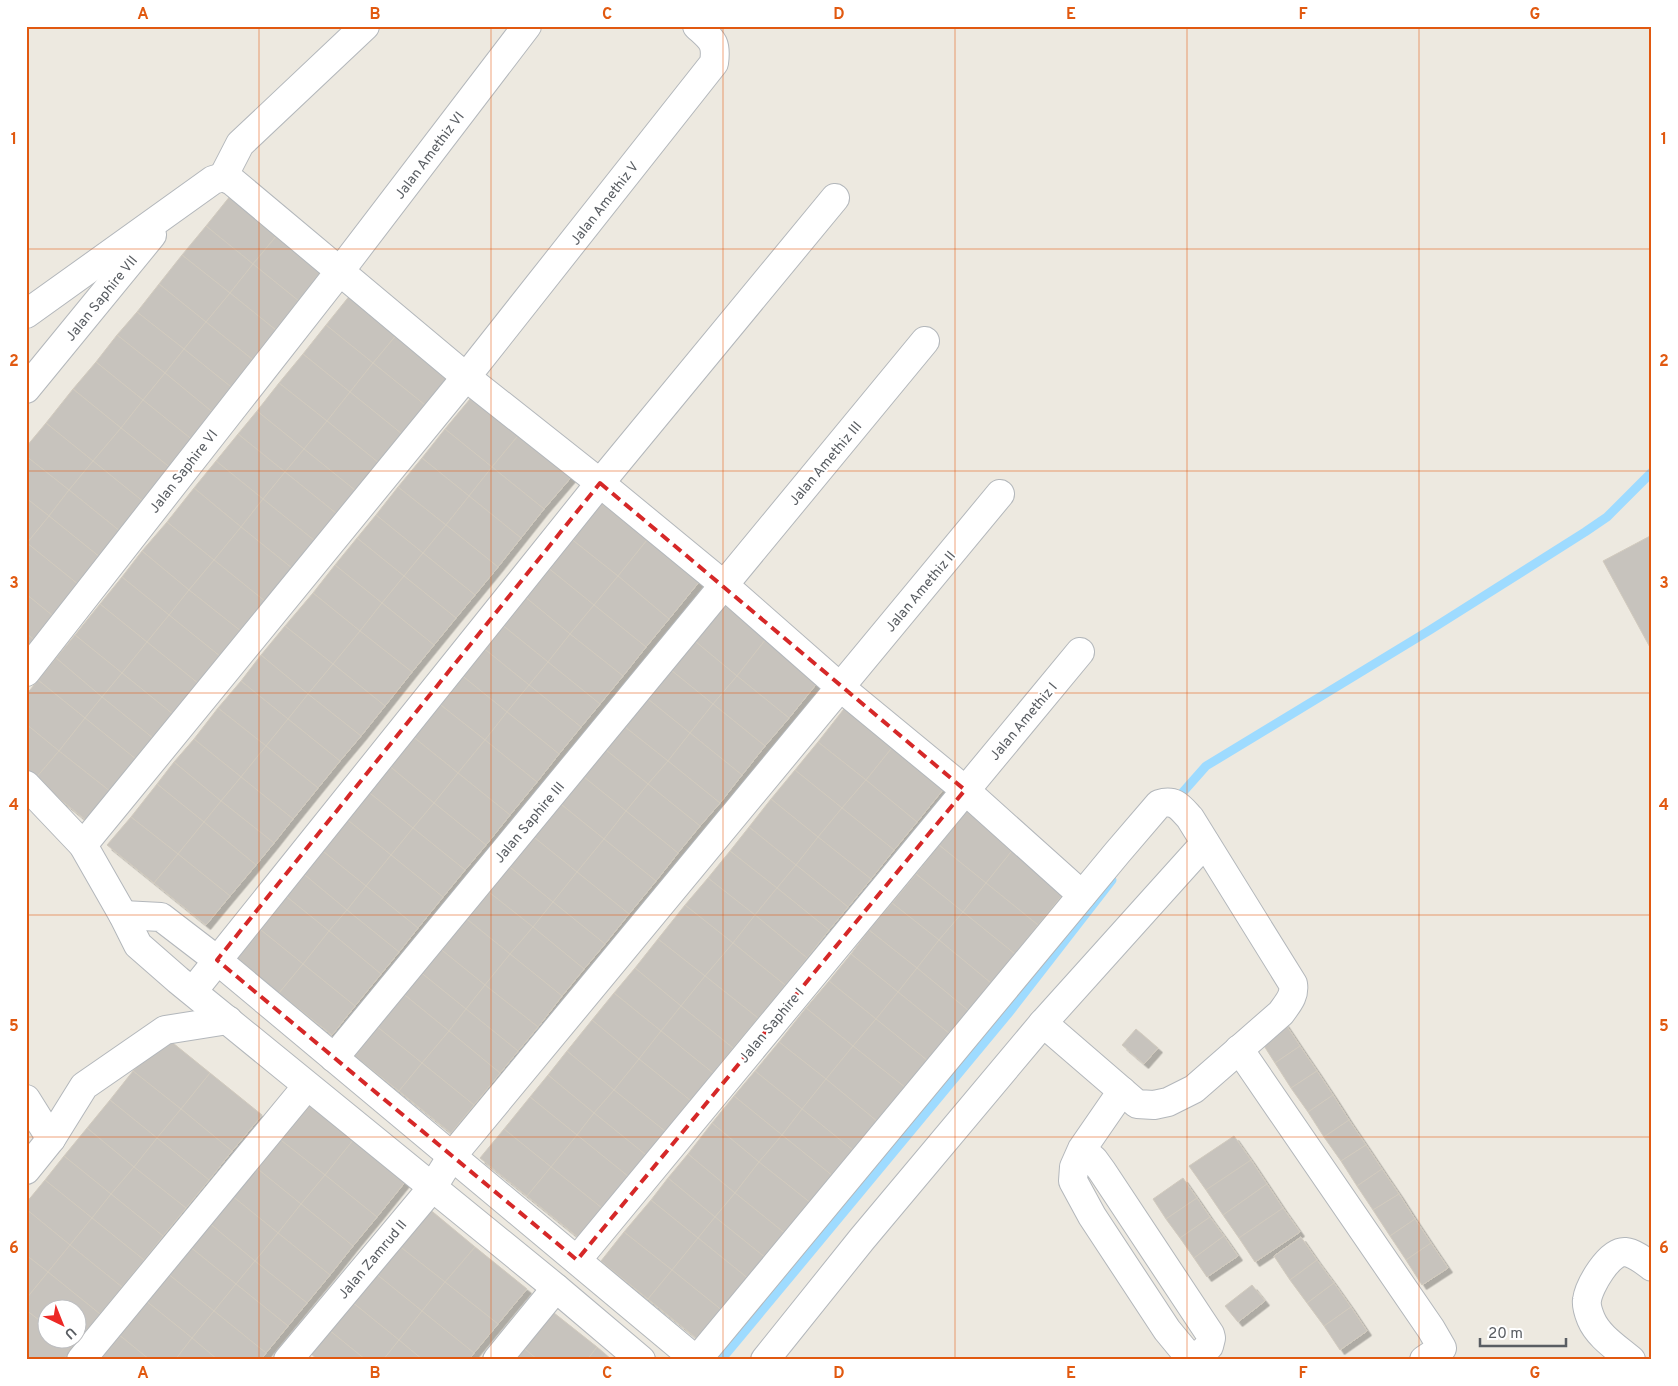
<svg xmlns="http://www.w3.org/2000/svg" width="1678" height="1386" font-family="Overpass,sans-serif">
<defs>
<filter id="shadow"><feDropShadow dx="4.5" dy="4.5" stdDeviation="0" flood-color="#0004"/></filter>
</defs>
<rect width="100%" height="100%" fill="#ede9e0"/>
<g fill="none" stroke-linecap="round" stroke-linejoin="round">
<!-- stream -->
<g stroke="#9edbff" stroke-width="9">
<polyline points="1175,801 1206,766 1430,630 1585,532 1607,517 1652,472"/>
<polyline points="721,1360 1008,1014 1112,880"/>
</g>
</g>
<!-- building -->
<g fill="#c7c3bd" stroke="#d1cabe" filter="url(#shadow)">
<polygon points="235,190 283,228 253,264 206,226"/>
<polygon points="206,226 253,264 230,293 182,255"/>
<polygon points="283,228 334,270 305,306 253,264"/>
<polygon points="182,255 230,293 206,322 159,284"/>
<polygon points="253,264 305,306 282,335 230,293"/>
<polygon points="159,284 206,322 184,349 137,312"/>
<polygon points="355,289 403,327 373,363 326,325"/>
<polygon points="230,293 282,335 258,364 206,322"/>
<polygon points="137,312 184,349 165,373 117,335"/>
<polygon points="206,322 258,364 236,391 184,349"/>
<polygon points="326,325 373,363 350,392 303,354"/>
<polygon points="403,327 455,369 425,405 373,363"/>
<polygon points="117,335 165,373 143,400 96,362"/>
<polygon points="184,349 236,391 216,415 165,373"/>
<polygon points="303,354 350,392 327,421 279,383"/>
<polygon points="96,362 143,400 121,428 73,389"/>
<polygon points="373,363 425,405 402,434 350,392"/>
<polygon points="165,373 216,415 195,442 143,400"/>
<polygon points="279,383 327,421 304,449 257,411"/>
<polygon points="73,389 121,428 93,461 46,423"/>
<polygon points="350,392 402,434 379,463 327,421"/>
<polygon points="475,393 522,431 492,467 445,429"/>
<polygon points="143,400 195,442 173,470 121,428"/>
<polygon points="257,411 304,449 285,472 238,434"/>
<polygon points="327,421 379,463 356,491 304,449"/>
<polygon points="46,423 93,461 69,490 26,456 26,447"/>
<polygon points="121,428 173,470 145,503 93,461"/>
<polygon points="445,429 492,467 469,496 422,458"/>
<polygon points="522,431 574,474 544,509 492,467"/>
<polygon points="238,434 285,472 263,499 216,461"/>
<polygon points="304,449 356,491 337,514 285,472"/>
<polygon points="26,456 69,490 49,516 26,498"/>
<polygon points="422,458 469,496 446,525 398,487"/>
<polygon points="93,461 145,503 121,532 69,490"/>
<polygon points="216,461 263,499 241,527 194,488"/>
<polygon points="492,467 544,509 521,538 469,496"/>
<polygon points="285,472 337,514 315,541 263,499"/>
<polygon points="398,487 446,525 423,553 376,515"/>
<polygon points="194,488 241,527 214,560 167,522"/>
<polygon points="69,490 121,532 101,558 49,516"/>
<polygon points="469,496 521,538 498,567 446,525"/>
<polygon points="26,498 49,516 27,543 26,543"/>
<polygon points="263,499 315,541 293,569 241,527"/>
<polygon points="600,502 647,540 618,576 570,538"/>
<polygon points="376,515 423,553 404,576 357,538"/>
<polygon points="49,516 101,558 79,585 27,543"/>
<polygon points="167,522 214,560 189,590 142,551"/>
<polygon points="446,525 498,567 475,595 423,553"/>
<polygon points="241,527 293,569 266,602 214,560"/>
<polygon points="1652,535 1652,651 1603,561"/>
<polygon points="357,538 404,576 382,603 335,565"/>
<polygon points="570,538 618,576 594,605 547,567"/>
<polygon points="647,540 699,582 669,619 618,576"/>
<polygon points="27,543 79,585 53,616 26,594"/>
<polygon points="142,551 189,590 169,615 122,577"/>
<polygon points="423,553 475,595 456,618 404,576"/>
<polygon points="214,560 266,602 242,632 189,590"/>
<polygon points="335,565 382,603 360,631 313,593"/>
<polygon points="547,567 594,605 570,634 524,596"/>
<polygon points="404,576 456,618 434,645 382,603"/>
<polygon points="618,576 669,619 646,647 594,605"/>
<polygon points="122,577 169,615 147,642 100,604"/>
<polygon points="189,590 242,632 221,657 169,615"/>
<polygon points="313,593 360,631 333,664 285,626"/>
<polygon points="26,594 53,616 34,640 26,633"/>
<polygon points="524,596 570,634 548,662 501,624"/>
<polygon points="719,601 766,639 737,676 690,637"/>
<polygon points="382,603 434,645 412,672 360,631"/>
<polygon points="100,604 147,642 122,673 75,635"/>
<polygon points="594,605 646,647 623,676 570,634"/>
<polygon points="169,615 221,657 199,684 147,642"/>
<polygon points="501,624 548,662 529,685 482,647"/>
<polygon points="285,626 333,664 308,694 261,655"/>
<polygon points="360,631 412,672 385,706 333,664"/>
<polygon points="26,633 34,640 26,649"/>
<polygon points="570,634 623,676 600,704 548,662"/>
<polygon points="75,635 122,673 102,697 56,658"/>
<polygon points="690,637 737,676 713,704 666,666"/>
<polygon points="766,639 818,682 789,718 737,676"/>
<polygon points="147,642 199,684 174,715 122,673"/>
<polygon points="482,647 529,685 507,712 460,674"/>
<polygon points="261,655 308,694 288,719 241,681"/>
<polygon points="56,658 102,697 85,718 38,680"/>
<polygon points="548,662 600,704 581,727 529,685"/>
<polygon points="333,664 385,706 361,736 308,694"/>
<polygon points="666,666 713,704 690,733 643,695"/>
<polygon points="122,673 174,715 154,739 102,697"/>
<polygon points="460,674 507,712 485,740 437,702"/>
<polygon points="737,676 789,718 765,746 713,704"/>
<polygon points="38,680 85,718 59,751 26,724 26,695"/>
<polygon points="241,681 288,719 266,746 218,708"/>
<polygon points="529,685 581,727 559,754 507,712"/>
<polygon points="308,694 361,736 340,761 288,719"/>
<polygon points="643,695 690,733 668,761 620,723"/>
<polygon points="102,697 154,739 137,760 85,718"/>
<polygon points="437,702 485,740 458,773 411,735"/>
<polygon points="713,704 765,746 742,775 690,733"/>
<polygon points="847,705 895,744 866,780 818,742"/>
<polygon points="218,708 266,746 241,777 194,739"/>
<polygon points="507,712 559,754 537,782 485,740"/>
<polygon points="85,718 137,760 111,792 59,751"/>
<polygon points="288,719 340,761 318,788 266,746"/>
<polygon points="620,723 668,761 648,784 601,746"/>
<polygon points="26,724 59,751 35,779 26,772"/>
<polygon points="690,733 742,775 720,803 668,761"/>
<polygon points="411,735 458,773 434,803 387,764"/>
<polygon points="194,739 241,777 221,801 174,762"/>
<polygon points="485,740 537,782 510,815 458,773"/>
<polygon points="818,742 866,780 842,808 795,770"/>
<polygon points="895,744 946,786 917,822 866,780"/>
<polygon points="266,746 318,788 293,819 241,777"/>
<polygon points="601,746 648,784 626,811 579,773"/>
<polygon points="59,751 111,792 87,821 35,779"/>
<polygon points="668,761 720,803 700,826 648,784"/>
<polygon points="174,762 221,801 204,822 157,784"/>
<polygon points="387,764 434,803 413,828 366,790"/>
<polygon points="795,770 842,808 818,837 771,799"/>
<polygon points="458,773 510,815 486,845 434,803"/>
<polygon points="579,773 626,811 604,839 557,801"/>
<polygon points="241,777 293,819 274,843 221,801"/>
<polygon points="866,780 917,822 894,850 842,808"/>
<polygon points="157,784 204,822 178,854 131,817"/>
<polygon points="648,784 700,826 678,853 626,811"/>
<polygon points="366,790 413,828 391,855 344,817"/>
<polygon points="771,799 818,837 796,865 749,827"/>
<polygon points="221,801 274,843 256,865 204,822"/>
<polygon points="557,801 604,839 577,872 530,834"/>
<polygon points="434,803 486,845 465,870 413,828"/>
<polygon points="842,808 894,850 871,879 818,837"/>
<polygon points="968,809 1015,847 986,883 939,845"/>
<polygon points="626,811 678,853 656,881 604,839"/>
<polygon points="131,817 178,854 154,883 107,845"/>
<polygon points="344,817 391,855 366,886 319,848"/>
<polygon points="204,822 256,865 230,896 178,854"/>
<polygon points="749,827 796,865 777,888 730,851"/>
<polygon points="413,828 465,870 443,897 391,855"/>
<polygon points="530,834 577,872 553,902 506,864"/>
<polygon points="818,837 871,879 848,907 796,865"/>
<polygon points="604,839 656,881 629,914 577,872"/>
<polygon points="939,845 986,883 963,912 916,874"/>
<polygon points="1015,847 1067,889 1038,925 986,883"/>
<polygon points="319,848 366,886 347,910 300,871"/>
<polygon points="730,851 777,888 755,915 708,878"/>
<polygon points="178,854 230,896 206,925 154,883"/>
<polygon points="391,855 443,897 418,928 366,886"/>
<polygon points="506,864 553,902 533,927 485,889"/>
<polygon points="796,865 848,907 829,930 777,888"/>
<polygon points="300,871 347,910 329,931 282,893"/>
<polygon points="577,872 629,914 605,944 553,902"/>
<polygon points="916,874 963,912 939,940 892,903"/>
<polygon points="708,878 755,915 733,943 685,905"/>
<polygon points="986,883 1038,925 1015,954 963,912"/>
<polygon points="366,886 418,928 399,952 347,910"/>
<polygon points="777,888 829,930 807,958 755,915"/>
<polygon points="485,889 533,927 510,954 463,916"/>
<polygon points="282,893 329,931 303,964 256,926"/>
<polygon points="553,902 605,944 584,969 533,927"/>
<polygon points="892,903 939,940 917,968 869,930"/>
<polygon points="685,905 733,943 705,976 658,939"/>
<polygon points="347,910 399,952 381,974 329,931"/>
<polygon points="963,912 1015,954 991,983 939,940"/>
<polygon points="755,915 807,958 785,985 733,943"/>
<polygon points="463,916 510,954 485,985 438,947"/>
<polygon points="256,926 303,964 279,993 232,954"/>
<polygon points="533,927 584,969 562,996 510,954"/>
<polygon points="869,930 917,968 898,992 851,954"/>
<polygon points="329,931 381,974 355,1006 303,964"/>
<polygon points="658,939 705,976 681,1006 635,968"/>
<polygon points="939,940 991,983 969,1011 917,968"/>
<polygon points="733,943 785,985 758,1018 705,976"/>
<polygon points="438,947 485,985 466,1009 419,971"/>
<polygon points="510,954 562,996 538,1027 485,985"/>
<polygon points="851,954 898,992 876,1019 829,981"/>
<polygon points="303,964 355,1006 332,1035 279,993"/>
<polygon points="635,968 681,1006 661,1031 614,993"/>
<polygon points="917,968 969,1011 950,1034 898,992"/>
<polygon points="419,971 466,1009 449,1031 401,992"/>
<polygon points="705,976 758,1018 733,1048 681,1006"/>
<polygon points="829,981 876,1019 853,1046 806,1008"/>
<polygon points="485,985 538,1027 518,1051 466,1009"/>
<polygon points="401,992 449,1031 422,1063 375,1025"/>
<polygon points="898,992 950,1034 928,1061 876,1019"/>
<polygon points="614,993 661,1031 639,1059 592,1020"/>
<polygon points="681,1006 733,1048 713,1073 661,1031"/>
<polygon points="806,1008 853,1046 826,1079 779,1042"/>
<polygon points="466,1009 518,1051 500,1073 449,1031"/>
<polygon points="876,1019 928,1061 906,1088 853,1046"/>
<polygon points="592,1020 639,1059 614,1090 567,1051"/>
<polygon points="1284,1022 1300,1046 1275,1063 1259,1038"/>
<polygon points="375,1025 422,1063 399,1091 352,1054"/>
<polygon points="1136,1029 1158,1048 1144,1064 1122,1045"/>
<polygon points="449,1031 500,1073 474,1105 422,1063"/>
<polygon points="661,1031 713,1073 691,1101 639,1059"/>
<polygon points="163,1035 210,1073 181,1109 133,1071"/>
<polygon points="779,1042 826,1079 802,1109 755,1071"/>
<polygon points="853,1046 906,1088 878,1122 826,1079"/>
<polygon points="1300,1046 1317,1071 1291,1088 1275,1063"/>
<polygon points="567,1051 614,1090 594,1113 548,1075"/>
<polygon points="639,1059 691,1101 666,1132 614,1090"/>
<polygon points="422,1063 474,1105 451,1133 399,1091"/>
<polygon points="133,1071 181,1109 157,1138 110,1100"/>
<polygon points="755,1071 802,1109 782,1135 734,1096"/>
<polygon points="1317,1071 1333,1095 1308,1112 1291,1088"/>
<polygon points="210,1073 262,1115 232,1151 181,1109"/>
<polygon points="548,1075 594,1113 577,1135 530,1097"/>
<polygon points="826,1079 878,1122 854,1151 802,1109"/>
<polygon points="614,1090 666,1132 646,1155 594,1113"/>
<polygon points="1333,1095 1349,1120 1324,1137 1308,1112"/>
<polygon points="734,1096 782,1135 759,1162 712,1123"/>
<polygon points="530,1097 577,1135 551,1167 504,1129"/>
<polygon points="110,1100 157,1138 134,1167 87,1128"/>
<polygon points="307,1101 354,1139 325,1175 277,1137"/>
<polygon points="181,1109 232,1151 209,1180 157,1138"/>
<polygon points="802,1109 854,1151 834,1177 782,1135"/>
<polygon points="594,1113 646,1155 629,1177 577,1135"/>
<polygon points="1349,1120 1366,1145 1341,1161 1324,1137"/>
<polygon points="712,1123 759,1162 735,1193 688,1154"/>
<polygon points="87,1128 134,1167 111,1194 64,1156"/>
<polygon points="504,1129 551,1167 527,1196 480,1158"/>
<polygon points="577,1135 629,1177 603,1209 551,1167"/>
<polygon points="782,1135 834,1177 812,1204 759,1162"/>
<polygon points="1234,1136 1251,1160 1206,1190 1189,1166"/>
<polygon points="277,1137 325,1175 301,1204 254,1166"/>
<polygon points="157,1138 209,1180 186,1208 134,1167"/>
<polygon points="354,1139 406,1181 377,1217 325,1175"/>
<polygon points="1366,1145 1382,1169 1357,1186 1341,1161"/>
<polygon points="688,1154 735,1193 715,1217 668,1178"/>
<polygon points="64,1156 111,1194 92,1218 45,1180"/>
<polygon points="1251,1160 1267,1184 1223,1215 1206,1190"/>
<polygon points="759,1162 812,1204 787,1235 735,1193"/>
<polygon points="254,1166 301,1204 278,1233 231,1195"/>
<polygon points="134,1167 186,1208 163,1236 111,1194"/>
<polygon points="551,1167 603,1209 579,1238 527,1196"/>
<polygon points="1382,1169 1399,1194 1373,1210 1357,1186"/>
<polygon points="325,1175 377,1217 353,1246 301,1204"/>
<polygon points="668,1178 715,1217 698,1238 651,1200"/>
<polygon points="1183,1178 1197,1198 1166,1219 1153,1199"/>
<polygon points="45,1180 92,1218 70,1245 26,1209 26,1203"/>
<polygon points="1267,1184 1283,1208 1239,1238 1223,1215"/>
<polygon points="735,1193 787,1235 767,1259 715,1217"/>
<polygon points="111,1194 163,1236 144,1260 92,1218"/>
<polygon points="1399,1194 1415,1219 1390,1236 1373,1210"/>
<polygon points="231,1195 278,1233 255,1261 208,1222"/>
<polygon points="1197,1198 1210,1217 1180,1238 1166,1219"/>
<polygon points="651,1200 698,1238 672,1270 624,1232"/>
<polygon points="301,1204 353,1246 330,1275 278,1233"/>
<polygon points="428,1208 475,1247 445,1282 398,1245"/>
<polygon points="1283,1208 1300,1232 1255,1262 1239,1238"/>
<polygon points="26,1209 70,1245 48,1272 26,1255"/>
<polygon points="715,1217 767,1259 750,1280 698,1238"/>
<polygon points="1210,1217 1224,1236 1194,1258 1180,1238"/>
<polygon points="92,1218 144,1260 122,1287 70,1245"/>
<polygon points="1415,1219 1431,1243 1406,1260 1390,1236"/>
<polygon points="208,1222 255,1261 236,1284 189,1246"/>
<polygon points="624,1232 672,1270 648,1299 601,1261"/>
<polygon points="278,1233 330,1275 307,1303 255,1261"/>
<polygon points="1224,1236 1238,1256 1207,1277 1194,1258"/>
<polygon points="1301,1237 1317,1260 1290,1280 1274,1256"/>
<polygon points="698,1238 750,1280 724,1312 672,1270"/>
<polygon points="1431,1243 1448,1268 1422,1285 1406,1260"/>
<polygon points="70,1245 122,1287 100,1314 48,1272"/>
<polygon points="398,1245 445,1282 422,1311 375,1273"/>
<polygon points="189,1246 236,1284 214,1311 167,1273"/>
<polygon points="475,1247 527,1289 498,1324 445,1282"/>
<polygon points="26,1255 48,1272 26,1299"/>
<polygon points="1317,1260 1334,1283 1307,1303 1290,1280"/>
<polygon points="255,1261 307,1303 288,1326 236,1284"/>
<polygon points="672,1270 724,1312 700,1341 648,1299"/>
<polygon points="48,1272 100,1314 73,1348 61,1338 78,1338 78,1308 48,1308 48,1327 26,1310 26,1299"/>
<polygon points="167,1273 214,1311 192,1338 145,1300"/>
<polygon points="375,1273 422,1311 399,1340 352,1302"/>
<polygon points="445,1282 498,1324 474,1353 422,1311"/>
<polygon points="1334,1283 1351,1307 1324,1326 1307,1303"/>
<polygon points="236,1284 288,1326 266,1353 214,1311"/>
<polygon points="1252,1285 1265,1301 1238,1322 1225,1306"/>
<polygon points="145,1300 192,1338 175,1360 150,1360 118,1334"/>
<polygon points="352,1302 399,1340 383,1360 366,1360 329,1330"/>
<polygon points="1351,1307 1367,1331 1340,1350 1324,1326"/>
<polygon points="549,1309 597,1347 587,1360 538,1360 520,1345"/>
<polygon points="26,1310 48,1327 48,1338 61,1338 73,1348 63,1360 26,1359"/>
<polygon points="214,1311 266,1353 261,1360 218,1360 192,1338"/>
<polygon points="422,1311 474,1353 469,1360 423,1360 399,1340"/>
<polygon points="329,1330 366,1360 318,1360 310,1353"/>
<polygon points="118,1334 150,1360 97,1360"/>
<polygon points="192,1338 218,1360 175,1360"/>
<polygon points="399,1340 423,1360 383,1360"/>
<polygon points="520,1345 538,1360 509,1360"/>
<polygon points="597,1347 612,1360 587,1360"/>
</g>
<g fill="none" stroke-linecap="round" stroke-linejoin="round">
<defs>
<g id="street">
<polyline points="223,177 240,144 365,26"/>
<polyline points="26,314 213,180 223,177 232,181 466,377 600,483 724,585 840,687 965,790 1082,895"/>
<polyline points="26,389 152,235"/>
<polyline points="26,672 340,271 527,26"/>
<polyline points="26,785 83,845 123,915 138,945 178,980 556,1288 641,1360"/>
<path d="M 83,845 L 466,377 L 714,63 C 717,42 712,40 697,26"/>
<polyline points="123,915 161,917 217,960 696,1360"/>
<polyline points="193,991 600,483 835,198"/>
<polyline points="1239,1049 1431,1329 1442,1348 1424,1360"/>
<polyline points="334,1058 925,341"/>
<polyline points="26,1099 51,1139"/>
<polyline points="1082,1149 1094,1160 1102,1171 1210,1334 1211,1338 1209,1346 1201,1354 1196,1356 1186,1353 1167,1330 1092,1216 1073,1181 1074,1167 1082,1149 1122,1091"/>
<polyline points="26,1170 51,1139 84,1086 165,1030 228,1020"/>
<polyline points="577,1260 1080,652"/>
<polyline points="81,1360 307,1086"/>
<polyline points="288,1360 432,1188 452,1156 1000,494"/>
<polyline points="497,1360 556,1288"/>
<path d="M 697,1360 L 1117,853 L 1159,804 C 1175,799 1180,807 1190,818 L 1293,984 C 1295,996 1288,1003 1281,1013 L 1194,1089 L 1168,1102 L 1154,1105 L 1137,1104 L 1043,1023"/>
<polyline points="765,1360 862,1239 1043,1023 1205,843"/>
<path d="M 1631,1360 C 1617,1348 1598,1336 1591,1319 C 1589,1314 1586,1306 1587,1300 C 1589,1286 1609,1251 1625,1252 C 1635,1253 1644,1261 1652,1267"/>
</g>
</defs>
<!-- street casing -->
<use href="#street" stroke="#b3b7bb" stroke-width="30"/>
<!-- street -->
<use href="#street" stroke="#fff" stroke-width="28"/>
</g>
<!-- marked area -->
<path fill="none" stroke="#d62828" stroke-width="4" stroke-dasharray="10 6" stroke-linejoin="round" d="M 600,483 L 965,790 L 577,1260 L 217,960 Z"/>
<!-- grid -->
<path fill="none" stroke="#e15910" stroke-width="1" stroke-opacity="0.55" d="M 259,26 L 259,1360M 491,26 L 491,1360M 723,26 L 723,1360M 955,26 L 955,1360M 1187,26 L 1187,1360M 1419,26 L 1419,1360M 26,249 L 1652,249M 26,471 L 1652,471M 26,693 L 1652,693M 26,915 L 1652,915M 26,1137 L 1652,1137"/>
<g text-anchor="middle" stroke-width="4" stroke-linejoin="round" paint-order="stroke">
<!-- street labels -->
<g font-size="14" fill="#595d62" stroke="#fff">
<text transform="translate(429 155) rotate(-53)" y="5">Jalan Amethiz VI</text>
<text transform="translate(604 203) rotate(-52)" y="5">Jalan Amethiz V</text>
<text transform="translate(101 298) rotate(-51)" y="5">Jalan Saphire VII</text>
<text transform="translate(825 463) rotate(-50)" y="5">Jalan Amethiz III</text>
<text transform="translate(183 471) rotate(-52)" y="5">Jalan Saphire VI</text>
<text transform="translate(920 591) rotate(-50)" y="5">Jalan Amethiz II</text>
<text transform="translate(1023 721) rotate(-50)" y="5">Jalan Amethiz I</text>
<text transform="translate(529 822) rotate(-50)" y="5">Jalan Saphire III</text>
<text transform="translate(771 1025) rotate(-50)" y="5">Jalan Saphire I</text>
<text transform="translate(372 1259) rotate(-50)" y="5">Jalan Zamrud II</text>
</g>
</g>
<!-- border -->
<rect width="1678" height="1386" fill="none" stroke="#ffffff" stroke-width="55"/>
<!-- north arrow -->
<g transform="translate(62 1324) rotate(137)"><circle r="24" fill="#ffffff" stroke="#bdbec0"/>
<path d="M0-4L9 19L0 12L-9 19Z" fill="#ed2825"/>
<text y="-8" font-size="14" font-weight="bold" text-anchor="middle" fill="#595d62">U</text>
</g>
<!-- scale -->
<path d="M1480 1338v8h86v-8" fill="none" stroke="#595d62" stroke-width="2.5"/>
<text x="1488" y="1338" font-size="15" fill="#595d62" stroke="#ffffff" stroke-width="4" paint-order="stroke">20 m</text>
<rect x="28" y="28" width="1622" height="1330" fill="none" stroke="#e15910" stroke-width="2"/>
<g font-size="16" text-anchor="middle" font-weight="bold" fill="#e15910">
<text x="143" y="19">A</text>
<text x="375" y="19">B</text>
<text x="607" y="19">C</text>
<text x="839" y="19">D</text>
<text x="1071" y="19">E</text>
<text x="1303" y="19">F</text>
<text x="1535" y="19">G</text>
<text x="14" y="144">1</text>
<text x="1664" y="144">1</text>
<text x="14" y="366">2</text>
<text x="1664" y="366">2</text>
<text x="14" y="588">3</text>
<text x="1664" y="588">3</text>
<text x="14" y="810">4</text>
<text x="1664" y="810">4</text>
<text x="14" y="1031">5</text>
<text x="1664" y="1031">5</text>
<text x="14" y="1253">6</text>
<text x="1664" y="1253">6</text>
<text x="143" y="1378">A</text>
<text x="375" y="1378">B</text>
<text x="607" y="1378">C</text>
<text x="839" y="1378">D</text>
<text x="1071" y="1378">E</text>
<text x="1303" y="1378">F</text>
<text x="1535" y="1378">G</text>
</g>
</svg>
